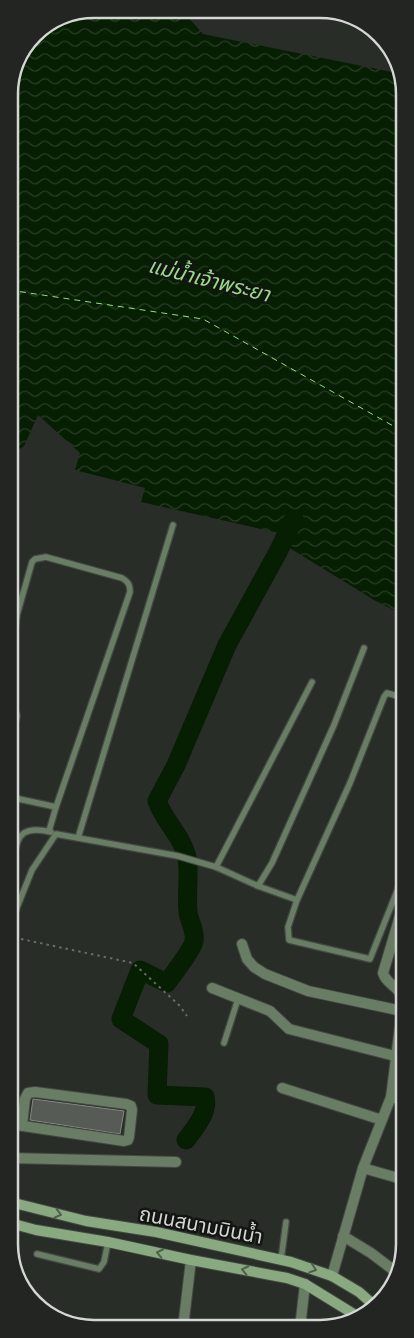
<svg xmlns="http://www.w3.org/2000/svg" width="414" height="1338" font-family="Jost,'Noto Sans Thai',sans-serif">
<defs>
<pattern id="water-waves" width="16" height="10" patternUnits="userSpaceOnUse" patternTransform="scale(1.25)"><rect width="16" height="10" fill="#061e02"/><path d="M0 5q4-4 8 0t8 0" fill="none" stroke="#293e26"/></pattern>
</defs>
<rect width="100%" height="100%" fill="#292d28"/>
<!-- water -->
<polygon fill="url(#water-waves)" points="93,9 158,9 188,17 203,34 402,74 404,77 404,615 374,600 275,539 279,533 141,502 145,488 75,470 80,453 38,415 24,446 9,456 9,87 18,56 37,30"/>
<g fill="none" stroke-linecap="round" stroke-linejoin="round">
<!-- river -->
<path stroke="#061e02" stroke-width="19" d="M 186,1140 C 195,1128 209,1112 205,1097 L 157,1095 L 159,1044 L 121,1019 L 140,970 L 167,983 C 173,974 193,949 194,941 C 196,931 189,921 188,912 C 186,894 190,876 187,858 C 183,837 164,821 157,801 L 176,765 L 227,645 L 278,552 L 294,519"/>
<!-- ferry -->
<polyline stroke="#98db87" stroke-width="1" stroke-dasharray="6 5" stroke-linecap="butt" points="9,290 203,319 404,432"/>
</g>
<!-- building -->
<polygon fill="#565b55" stroke="#838882" points="33,1099 124,1111 120,1134 30,1120"/>
<g fill="none" stroke-linecap="round" stroke-linejoin="round">
<defs>
<g id="service">
<path d="M 10,662 L 17,615 L 32,562 L 35,559 L 46,557 L 122,578 C 128,582 130,584 130,592 L 56,807 L 49,831"/>
<polyline points="10,708 16,713 17,716 10,741"/>
<polyline points="10,797 56,807"/>
<polyline points="78,838 173,525"/>
<polyline points="216,867 312,682"/>
<polyline points="258,886 297,900 350,783 384,697 387,693 404,698"/>
<polyline points="297,900 288,927 289,940 370,959 405,871"/>
<path d="M 16,910 C 15,901 11,891 11,882 C 11,871 14,839 24,833 C 32,828 43,830 51,832"/>
<polyline points="10,925 32,870 56,834 178,856 216,867 258,886 272,863 334,725 364,648"/>
<polyline points="224,1043 238,999"/>
<polyline points="37,1254 99,1269 104,1262 108,1242"/>
<polyline points="281,1260 286,1222"/>
</g>
<g id="minor">
<polyline points="10,929 12,932 10,953"/>
<polyline points="242,944 247,959 254,967 265,974 308,991 402,1011"/>
<polyline points="212,988 270,1011 289,1029 395,1056"/>
<polyline points="282,1088 382,1120"/>
<polyline points="391,1097 405,1101"/>
<polyline points="10,1124 124,1141 128,1140 129,1137 132,1110 131,1106 126,1104 35,1092 28,1093 25,1099 22,1126"/>
<polyline points="10,1158 176,1162"/>
<polyline points="363,1168 405,1180"/>
<polyline points="343,1236 371,1253 396,1272"/>
<path d="M 332,1276 L 363,1168 L 391,1097 L 402,1011 C 401,1005 402,998 400,993 C 395,985 386,983 383,973 L 400,916 L 405,908"/>
<polyline points="183,1328 191,1260"/>
<polyline points="300,1328 305,1284"/>
</g>
<g id="secondary">
<polyline points="10,1202 86,1221 156,1232 291,1262 332,1276 359,1292 375,1306"/>
<polyline points="10,1223 36,1230 108,1242 191,1260 287,1278 305,1284 357,1316"/>
</g>
</defs>
<!-- service casing -->
<use href="#service" stroke="#444843" stroke-width="8"/>
<!-- minor casing -->
<use href="#minor" stroke="#444843" stroke-width="12"/>
<!-- secondary casing -->
<use href="#secondary" stroke="#444843" stroke-width="12"/>
<!-- path -->
<polyline stroke="#686c67" stroke-width="2" stroke-dasharray="2.5 4" stroke-linecap="butt" points="21,939 133,963 179,1005 187,1016"/>
<!-- service -->
<use href="#service" stroke="#687d63" stroke-width="5.5"/>
<!-- minor -->
<use href="#minor" stroke="#687d63" stroke-width="10"/>
<!-- secondary -->
<use href="#secondary" stroke="#89aa81" stroke-width="10"/>
</g>
<!-- one-way arrows -->
<defs><path id="oneway-chevron" d="M-2-3.5L2.5 0L-2 3.5" fill="none" stroke-width="1.6" stroke-linecap="round" stroke-linejoin="round" transform="scale(1.25)"/></defs>
<g stroke="#4e604a">
<use href="#oneway-chevron" transform="translate(58 1214) rotate(14)"/>
<use href="#oneway-chevron" transform="translate(160 1253) rotate(-168)"/>
<use href="#oneway-chevron" transform="translate(313 1269) rotate(19)"/>
<use href="#oneway-chevron" transform="translate(245 1270) rotate(-168)"/>
</g>
<g text-anchor="middle" stroke-width="5" stroke-linejoin="round" paint-order="stroke">
<!-- street labels -->
<g font-size="20" fill="#d4d7d3" stroke="#131513">
<text transform="translate(201 1225) rotate(11)" y="7">ถนนสนามบินน้ำ</text>
</g>
<!-- water labels -->
<g font-size="21" font-style="italic" fill="#98db87" stroke="#131513">
<text transform="translate(209 280) rotate(14)" y="7">แม่น้ำเจ้าพระยา</text>
</g>
</g>
<!-- crop -->
<path d="M0 0H414V1338H0ZM94 18H320A76 76 0 0 1 396 94V1244A76 76 0 0 1 320 1320H94A76 76 0 0 1 18 1244V94A76 76 0 0 1 94 18Z" fill="#222522" fill-rule="evenodd"/>
<path fill="none" stroke="#d4d7d3" stroke-width="2.5" d="M94 18H320A76 76 0 0 1 396 94V1244A76 76 0 0 1 320 1320H94A76 76 0 0 1 18 1244V94A76 76 0 0 1 94 18Z"/>
</svg>
